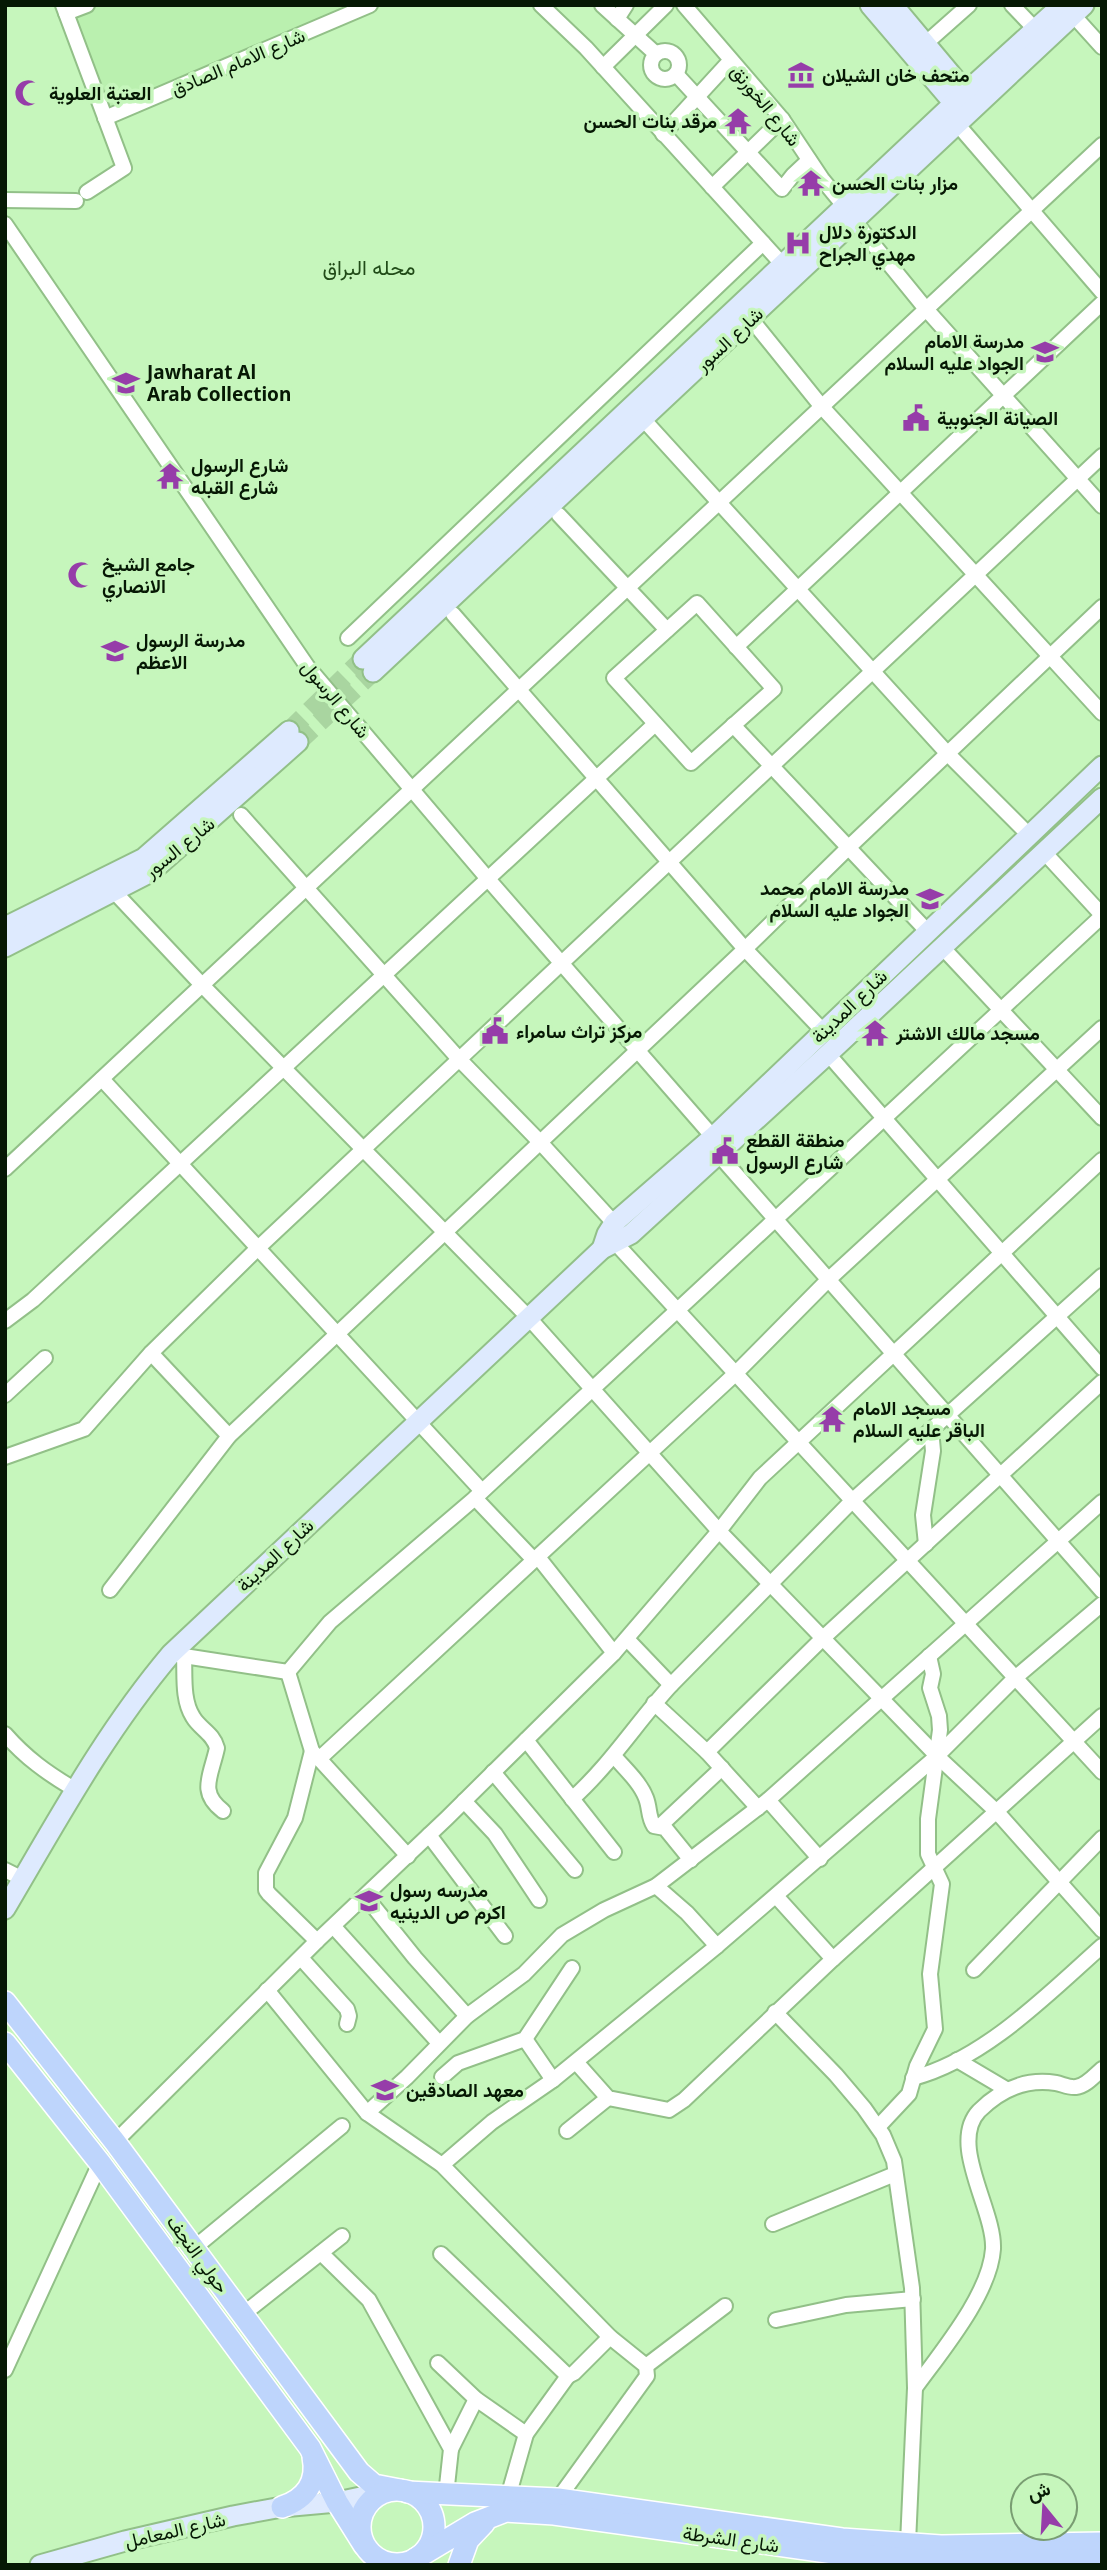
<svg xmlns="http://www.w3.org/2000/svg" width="1107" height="2570" font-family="'Noto Sans',Vazirmatn,sans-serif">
<rect width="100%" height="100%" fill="#c6f6bc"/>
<!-- built -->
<polygon fill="#baf0af" points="63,5 370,5 105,118"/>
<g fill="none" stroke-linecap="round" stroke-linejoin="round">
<!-- secondary-tunnel -->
<g stroke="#a9d5a0" stroke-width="19" stroke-dasharray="19 10" stroke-linecap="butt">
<polyline points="289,731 363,659"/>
<polyline points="298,742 373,672"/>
</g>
<defs>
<g id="street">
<polyline points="63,5 124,168 87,192"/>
<polyline points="541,5 586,48 783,265"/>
<polyline points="602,5 656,54"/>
<polyline points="684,5 782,119 822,179 845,207"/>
<polyline points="1012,5 1036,30"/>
<polyline points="66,13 87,5"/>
<polyline points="1074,16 1102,47"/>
<polyline points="617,19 626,5"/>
<polyline points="925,44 969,5"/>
<circle cx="665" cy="65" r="14"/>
<polyline points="603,67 666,5"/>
<polyline points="676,74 782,189 793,175 809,160"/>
<polyline points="105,118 370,5"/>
<polyline points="958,125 1102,292"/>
<polyline points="663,134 730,61"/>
<polyline points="712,187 782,119"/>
<polyline points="5,200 76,201"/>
<polyline points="855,222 926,309 1102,506"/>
<polyline points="5,224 307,666 488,879 713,1137"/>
<polyline points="751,319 822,407 1102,713"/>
<polyline points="644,420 947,753 1029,835"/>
<polyline points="559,515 667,630"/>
<polygon points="697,603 774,689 691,763 614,678"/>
<polyline points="453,614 745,949 823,1031"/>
<polyline points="348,638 763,243"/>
<polyline points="736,647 1102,303"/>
<polyline points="733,725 928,932"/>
<polyline points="241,815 459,1059 539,1141 614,1223"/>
<polyline points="1044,852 1102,915"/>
<polyline points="107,884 202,985 529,1318 719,1531 937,1756 997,1812 1102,1930"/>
<polyline points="942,947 1102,1118"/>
<polyline points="828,1054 1102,1368"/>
<polyline points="102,1079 481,1490"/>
<polyline points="719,1155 1102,1591"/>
<polyline points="5,1169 1102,145"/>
<polyline points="610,1237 1102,1772"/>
<polyline points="5,1321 33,1300 655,724"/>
<polyline points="151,1353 229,1436"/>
<polyline points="5,1395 45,1358"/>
<polyline points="5,1457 84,1429 151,1353 258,1248 1102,456"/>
<polyline points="475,1498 534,1560"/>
<polyline points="926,1544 923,1515 933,1451 931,1429"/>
<polyline points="538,1557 614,1653"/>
<polyline points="110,1590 229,1436 745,949 849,847 1102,607"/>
<polyline points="627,1639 671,1685"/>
<polyline points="171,1654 288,1672 330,1622 475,1498 1102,916"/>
<path d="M 184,1656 C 185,1675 182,1700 193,1717 C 200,1729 213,1733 217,1748 C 211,1776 198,1792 223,1811"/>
<polyline points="288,1672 312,1751 408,1856"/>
<polyline points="654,1703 707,1752 758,1808"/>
<path d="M 5,1734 C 26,1758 47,1773 74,1789"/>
<polyline points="526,1740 614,1852"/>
<polyline points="312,1751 295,1818 266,1873 266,1890 269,1894 317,1941"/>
<polyline points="707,1752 823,1638 1102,1382"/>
<path d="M 614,1756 C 625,1769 640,1782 646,1798 C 650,1808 648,1817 654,1826 L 665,1828 L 691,1860"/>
<polyline points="319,1759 734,1375 829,1279 1102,1028"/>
<polyline points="493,1772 575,1870"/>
<path d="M 572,1799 C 610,1765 637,1722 671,1685 L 852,1501 L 1102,1276"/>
<polyline points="768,1800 820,1859"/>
<polyline points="464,1801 495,1834 539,1900"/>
<polyline points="660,1826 722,1768"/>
<polyline points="429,1835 505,1936"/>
<polyline points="5,1870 23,1879"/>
<polyline points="656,1886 687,1913 717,1946"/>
<polyline points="776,1896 833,1959"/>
<polyline points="366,1897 415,1958 467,2016"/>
<polyline points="334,1927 439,2043"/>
<polyline points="301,1958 347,2009 349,2016 347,2024"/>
<polyline points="974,1970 1102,1838"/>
<polyline points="267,1990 367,2113 442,2165 610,2337 646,2366 647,2376 558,2499"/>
<polyline points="775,2012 836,2075 864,2108 883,2135 894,2161 912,2288 915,2388 908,2543"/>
<polyline points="525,2039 553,2080"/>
<polyline points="957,2060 1006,2089"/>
<polyline points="576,2062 608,2098 669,2110 684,2100 833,1959 1102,1716"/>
<polyline points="442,2077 458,2063 525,2039 572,1968"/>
<path d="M 913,2078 C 985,2059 1048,1994 1102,1946"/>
<polyline points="367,2113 407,2077 467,2016 524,1974 562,1935 604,1910 656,1886 768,1800 1102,1502"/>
<polyline points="878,2127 909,2094 917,2066 935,2029 930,1974 942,1884 928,1854 928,1819 940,1730 939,1716 930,1688 933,1674 929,1656"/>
<polyline points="567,2131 608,2098"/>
<polyline points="115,2142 317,1941 447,1818 614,1653 719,1531 760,1478 1102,1160"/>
<polyline points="442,2165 492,2122 553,2080 717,1946 937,1756 1015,1678 1102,1604"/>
<polyline points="773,2224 895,2174"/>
<polyline points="194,2248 342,2126"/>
<polyline points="321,2253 369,2300 451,2449 446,2495"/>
<polyline points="441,2254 568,2376 574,2373 610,2337"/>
<polyline points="242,2315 342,2236"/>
<polyline points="776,2320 846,2305 913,2299"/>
<polyline points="438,2363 476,2399 526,2434"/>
<polyline points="646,2366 725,2306"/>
<polyline points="5,2370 100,2163"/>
<path d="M 915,2388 C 941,2352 990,2294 993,2249 C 995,2210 948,2144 979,2111 C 1000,2090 1025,2078 1056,2083 C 1062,2084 1069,2088 1076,2087 C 1086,2086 1095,2075 1102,2069"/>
<polyline points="451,2449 476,2399"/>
<polyline points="508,2497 526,2434 568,2376"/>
</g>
<g id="secondary">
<polyline points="870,5 963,114"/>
<polyline points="893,5 975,103"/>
<polyline points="363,659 966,92 1062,5"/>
<polyline points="373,672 1084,5"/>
<polyline points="5,927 144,858 289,731"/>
<polyline points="5,947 151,872 298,742"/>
<polyline points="602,1249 607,1234 614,1223 713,1137 1102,766"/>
<path d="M 5,1909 C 57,1821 105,1732 171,1654 L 602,1249 L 631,1234 L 828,1054 L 1102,798"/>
<polyline points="40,2565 125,2541 233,2516 282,2507 337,2502 389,2491"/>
</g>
<g id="primary">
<polyline points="5,2002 115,2142 359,2472 374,2485 400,2490"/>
<polyline points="5,2043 100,2163 310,2448 337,2502 364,2545"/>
<circle cx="397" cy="2527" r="37"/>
<polyline points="407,2492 558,2499 842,2539 941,2546 1102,2543"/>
<path d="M 282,2507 C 306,2499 318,2481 313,2457"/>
<polyline points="415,2559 475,2523 506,2511 554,2514 841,2554 940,2561 1102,2560"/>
<polyline points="459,2565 468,2540 484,2523"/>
</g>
</defs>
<!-- street casing -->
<use href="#street" stroke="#92c088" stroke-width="18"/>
<!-- secondary casing -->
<use href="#secondary" stroke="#92c088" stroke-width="23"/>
<!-- primary casing -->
<use href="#primary" stroke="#fff" stroke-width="24"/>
<!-- street -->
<use href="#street" stroke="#fff" stroke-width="14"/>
<!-- secondary -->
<use href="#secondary" stroke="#deeafe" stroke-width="19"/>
<!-- primary -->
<use href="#primary" stroke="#bed5fc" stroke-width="21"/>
</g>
<!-- icons -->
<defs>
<symbol id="museum-bare" viewBox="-9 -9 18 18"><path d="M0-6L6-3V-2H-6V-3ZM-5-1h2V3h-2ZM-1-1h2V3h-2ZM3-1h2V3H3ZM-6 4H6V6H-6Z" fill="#963da9" stroke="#c6f6bc" stroke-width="2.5" paint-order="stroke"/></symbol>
<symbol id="mosque-bare" viewBox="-9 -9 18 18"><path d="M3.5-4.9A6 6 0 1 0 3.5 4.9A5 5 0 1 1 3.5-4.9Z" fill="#963da9" stroke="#c6f6bc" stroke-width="2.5" paint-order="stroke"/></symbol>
<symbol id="temple-bare" viewBox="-9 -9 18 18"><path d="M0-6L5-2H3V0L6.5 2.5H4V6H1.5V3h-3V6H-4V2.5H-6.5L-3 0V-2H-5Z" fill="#963da9" stroke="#c6f6bc" stroke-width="2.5" paint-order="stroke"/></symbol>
<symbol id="hospital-bare" viewBox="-9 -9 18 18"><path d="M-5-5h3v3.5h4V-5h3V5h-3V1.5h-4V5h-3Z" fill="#963da9" stroke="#c6f6bc" stroke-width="2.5" paint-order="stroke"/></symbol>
<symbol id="school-bare" viewBox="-9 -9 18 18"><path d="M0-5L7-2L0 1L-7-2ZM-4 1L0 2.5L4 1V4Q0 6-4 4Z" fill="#963da9" stroke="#c6f6bc" stroke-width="2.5" paint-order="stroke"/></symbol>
<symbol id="university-bare" viewBox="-9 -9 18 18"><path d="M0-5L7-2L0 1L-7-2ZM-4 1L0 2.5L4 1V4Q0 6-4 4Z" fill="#963da9" stroke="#c6f6bc" stroke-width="2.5" paint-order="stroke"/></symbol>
<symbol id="civic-bare" viewBox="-9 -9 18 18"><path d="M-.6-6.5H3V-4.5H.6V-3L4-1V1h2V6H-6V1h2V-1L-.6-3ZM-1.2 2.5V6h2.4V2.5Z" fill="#963da9" stroke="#c6f6bc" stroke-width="2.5" paint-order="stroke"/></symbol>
</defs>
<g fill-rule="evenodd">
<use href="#museum-bare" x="782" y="56" width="38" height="38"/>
<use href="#mosque-bare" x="9" y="74" width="38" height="38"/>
<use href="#temple-bare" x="719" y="102" width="38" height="38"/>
<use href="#temple-bare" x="792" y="164" width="38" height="38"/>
<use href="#hospital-bare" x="779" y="224" width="38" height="38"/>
<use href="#school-bare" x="1026" y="333" width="38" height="38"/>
<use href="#university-bare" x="107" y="364" width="38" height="38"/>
<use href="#civic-bare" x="897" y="399" width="38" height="38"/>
<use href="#temple-bare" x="151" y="457" width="38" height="38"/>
<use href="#mosque-bare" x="62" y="556" width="38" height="38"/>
<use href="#school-bare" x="96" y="632" width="38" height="38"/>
<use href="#school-bare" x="911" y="880" width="38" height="38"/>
<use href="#civic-bare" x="476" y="1012" width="38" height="38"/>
<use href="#temple-bare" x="856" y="1014" width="38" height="38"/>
<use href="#civic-bare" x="706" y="1132" width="38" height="38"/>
<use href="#temple-bare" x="813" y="1400" width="38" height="38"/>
<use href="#school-bare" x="350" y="1882" width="38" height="38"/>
<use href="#university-bare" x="366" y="2071" width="38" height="38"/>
</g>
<g text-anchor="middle" stroke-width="7" stroke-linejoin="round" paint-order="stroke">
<!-- street labels -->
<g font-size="19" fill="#061804" stroke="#c6f6bc">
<text transform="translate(238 62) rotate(-23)" y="7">شارع الامام الصادق</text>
<text transform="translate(766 105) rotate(51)" y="7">شارع الخورنق</text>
<text transform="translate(729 339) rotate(-43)" y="7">شارع السور</text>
<text transform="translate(336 699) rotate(50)" y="7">شارع الرسول</text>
<text transform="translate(179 847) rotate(-39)" y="7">شارع السور</text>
<text transform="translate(849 1006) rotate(-44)" y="7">شارع المدينة</text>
<text transform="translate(275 1555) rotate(-43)" y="7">شارع المدينة</text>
<text transform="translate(198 2254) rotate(54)" y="7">حولي النجف</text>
<text transform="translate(175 2530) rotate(-13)" y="7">شارع المعامل</text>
<text transform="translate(731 2539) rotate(8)" y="7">شارع الشرطة</text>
</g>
<!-- poi labels -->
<g font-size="19" font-weight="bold" fill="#061804" stroke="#c6f6bc" text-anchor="start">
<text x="822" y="82">متحف خان الشيلان</text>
<text x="49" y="100">العتبة العلوية</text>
<text x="717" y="128" text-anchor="end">مرقد بنات الحسن</text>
<text x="832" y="190">مزار بنات الحسن</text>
<text x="819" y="239">الدكتورة دلال<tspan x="819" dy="22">مهدي الجراح</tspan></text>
<text x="1024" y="348" text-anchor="end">مدرسة الامام<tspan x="1024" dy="22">الجواد عليه السلام</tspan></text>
<text x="147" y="379">Jawharat Al<tspan x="147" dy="22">Arab Collection</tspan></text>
<text x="937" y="425">الصيانة الجنوبية</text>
<text x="191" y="472">شارع الرسول<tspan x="191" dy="22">شارع القبله</tspan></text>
<text x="102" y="571">جامع الشيخ<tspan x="102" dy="22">الانصاري</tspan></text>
<text x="136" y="647">مدرسة الرسول<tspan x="136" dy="22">الاعظم</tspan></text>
<text x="909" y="895" text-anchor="end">مدرسة الامام محمد<tspan x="909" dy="22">الجواد عليه السلام</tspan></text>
<text x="516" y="1038">مركز تراث سامراء</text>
<text x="896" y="1040">مسجد مالك الاشتر</text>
<text x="746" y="1147">منطقة القطع<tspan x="746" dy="22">شارع الرسول</tspan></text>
<text x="853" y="1415">مسجد الامام<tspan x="853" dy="22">الباقر عليه السلام</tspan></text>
<text x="390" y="1897">مدرسه رسول<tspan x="390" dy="22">اکرم ص الدینیه</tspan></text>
<text x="406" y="2097">معهد الصادقين</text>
</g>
<!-- neighbourhood labels -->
<g font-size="21" fill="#214b18" stroke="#c6f6bc">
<text x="369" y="275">محله البراق</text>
</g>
</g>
<!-- border -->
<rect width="1107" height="2570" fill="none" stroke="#061804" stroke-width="14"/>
<!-- north arrow -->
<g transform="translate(1044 2507) rotate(342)"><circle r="33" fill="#c6f6bc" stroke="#799d72" stroke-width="2"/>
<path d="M0-5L12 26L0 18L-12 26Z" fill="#963da9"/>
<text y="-10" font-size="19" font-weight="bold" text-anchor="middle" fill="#061804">ش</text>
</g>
</svg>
